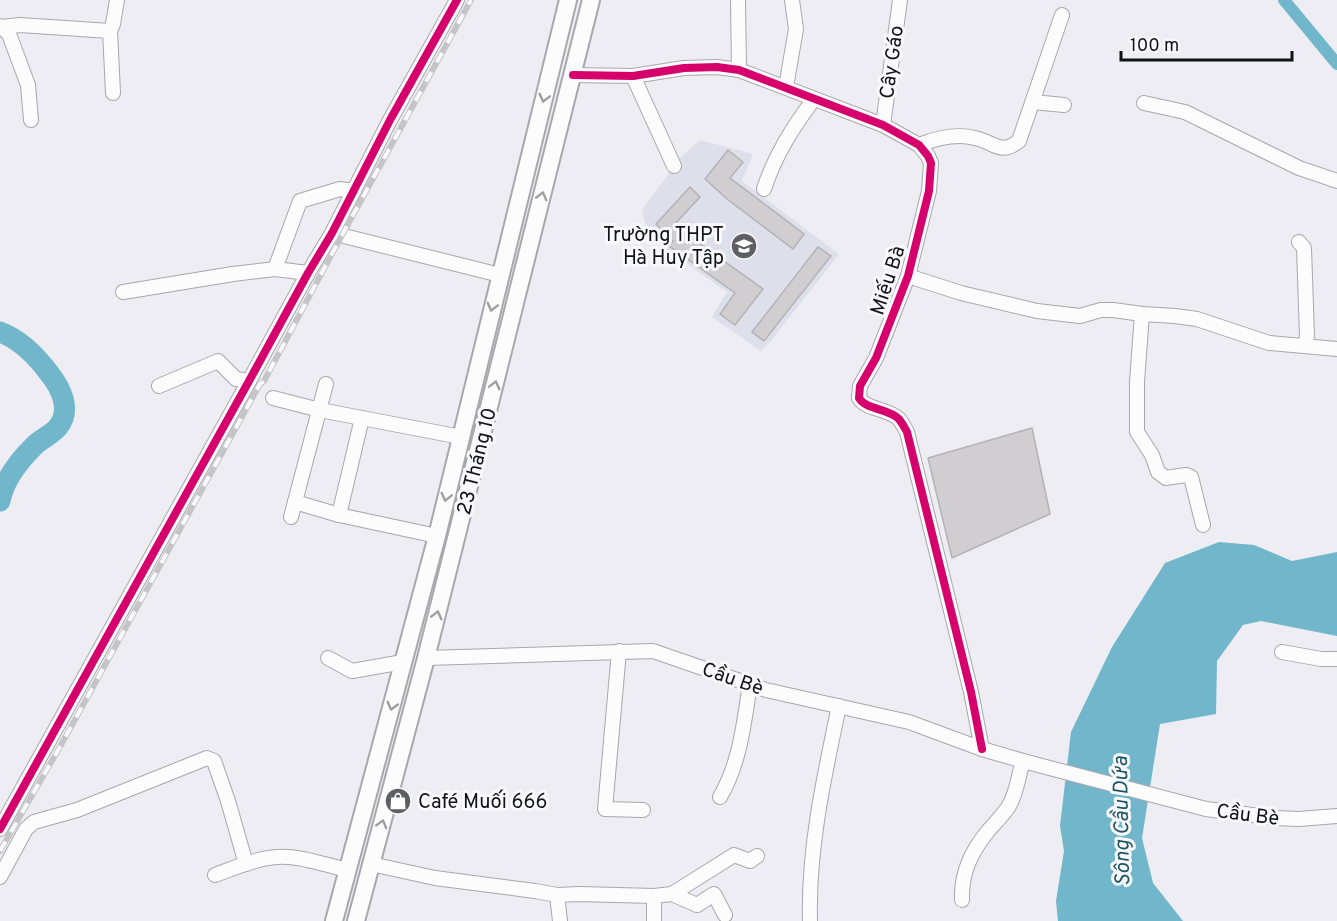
<svg xmlns="http://www.w3.org/2000/svg" width="1337" height="921" font-family="Overpass,sans-serif">
<rect width="100%" height="100%" fill="#ededf3"/>
<!-- built -->
<polygon fill="#dddfeb" points="700,140 753,154 742,181 839,254 771,341 761,351 712,317 727,292 649,237 642,210 682,156"/>
<!-- water -->
<polygon fill="#71b6ca" points="1219,542 1254,545 1292,561 1337,552 1337,636 1261,621 1243,625 1217,661 1216,714 1160,724 1142,838 1153,883 1183,921 1058,921 1056,901 1064,851 1060,826 1071,732 1112,647 1165,563"/>
<g fill="none" stroke-linecap="round" stroke-linejoin="round">
<!-- canal -->
<polyline stroke="#71b6ca" stroke-width="12" points="1284,0 1337,64"/>
<!-- river -->
<path stroke="#71b6ca" stroke-width="21" d="M 0,332 C 19,339 37,357 49,373 C 61,388 72,410 58,427 C 52,435 40,439 33,447 C 18,462 4,480 0,501"/>
</g>
<!-- building -->
<g fill="#d0ced0" stroke="#b4b2b5" stroke-width="1.5">
<polygon points="728,150 743,162 730,178 804,234 793,249 727,199 705,179"/>
<polygon points="690,187 700,197 674,225 763,289 735,325 720,314 735,293 669,246 673,241 656,224"/>
<polygon points="818,247 831,256 764,341 752,332"/>
<polygon points="1032,428 1050,514 952,558 928,458"/>
</g>
<g fill="none" stroke-linecap="round" stroke-linejoin="round">
<defs>
<g id="minor">
<polyline points="738,0 739,70"/>
<polyline points="0,26 9,34 28,85 31,120"/>
<polyline points="2,27 20,25 110,31"/>
<path d="M 573,75 L 633,76 L 684,68 L 717,67 L 739,70 L 883,125 L 919,145 L 928,156 L 931,163 L 929,191 L 908,276 L 876,358 L 860,386 L 859,398 C 866,410 888,408 899,419 C 902,423 905,428 907,432 L 971,692 L 982,749"/>
<polyline points="633,76 674,166"/>
<polyline points="786,87 796,29 792,0"/>
<polyline points="113,93 110,31 113,24 117,0"/>
<polyline points="1033,102 1064,105"/>
<polyline points="1144,103 1185,112 1299,168 1337,181"/>
<polyline points="883,125 900,0"/>
<path d="M 919,145 C 937,138 956,133 975,138 C 994,142 1000,156 1019,141 L 1062,15"/>
<path d="M 764,189 C 775,155 793,127 814,99"/>
<polyline points="332,233 500,275"/>
<polyline points="1299,242 1304,248 1307,336 1305,346"/>
<polyline points="275,269 300,201 340,189 354,191"/>
<polyline points="908,276 961,293 1037,311 1080,316 1101,310 1113,310 1142,314 1175,316 1197,319 1269,343 1337,349"/>
<polyline points="123,292 233,274 275,269 308,273"/>
<polyline points="1142,314 1137,382 1137,432 1152,455 1158,472 1166,478 1186,475 1191,477 1203,525"/>
<polyline points="159,386 218,361 236,379 249,381"/>
<polyline points="273,398 320,410 461,437"/>
<polyline points="295,502 339,515 437,536"/>
<polyline points="339,515 362,418"/>
<polyline points="291,517 326,384"/>
<polyline points="619,651 605,809 643,810"/>
<polyline points="1282,652 1321,659 1337,659"/>
<polyline points="328,658 352,671 403,662"/>
<polyline points="426,658 653,651 766,690 909,722 982,749 1023,761 1206,809 1275,818 1299,819 1337,816"/>
<path d="M 720,797 C 740,763 744,723 750,684"/>
<polyline points="0,829 249,381 308,273 332,233 390,120 457,0"/>
<polyline points="371,864 435,878 535,891 557,895 579,894 654,896 672,894 697,905 714,894 725,915"/>
<path d="M 215,875 C 237,867 263,855 288,857 C 308,858 328,866 348,870"/>
<polyline points="0,877 26,829 34,822 77,810 207,758 214,761 228,801 246,864"/>
<polyline points="672,894 734,855 750,861 757,856"/>
<polyline points="557,895 560,921"/>
<polyline points="654,896 654,921"/>
<path d="M 962,900 C 961,873 971,852 988,831 C 995,823 1003,815 1009,806 C 1017,792 1018,777 1023,761"/>
<path d="M 810,921 C 808,849 824,777 839,706"/>
</g>
<g id="major">
<polyline points="334,921 437,536 568,0"/>
<polyline points="356,921 426,658 591,0"/>
</g>
</defs>
<!-- minor casing -->
<use href="#minor" stroke="#a7a8ac" stroke-width="16"/>
<!-- major casing -->
<use href="#major" stroke="#a7a8ac" stroke-width="20"/>
<!-- minor -->
<use href="#minor" stroke="#fcfcfd" stroke-width="14"/>
<!-- major -->
<use href="#major" stroke="#fcfcfd" stroke-width="16"/>
<defs>
<polyline id="rail" points="0,851 61,745 260,384 264,381 342,235 471,0"/>
</defs>
<!-- rail casing -->
<use href="#rail" stroke="#c5c5c7" stroke-width="6"/>
<!-- rail -->
<use href="#rail" stroke="#f9f9fd" stroke-width="4" stroke-dasharray="11" stroke-linecap="butt"/>
<defs>
<g id="cycleway">
<path d="M 573,75 L 633,76 L 684,68 L 717,67 L 739,70 L 883,125 L 919,145 L 928,156 L 931,163 L 929,191 L 908,276 L 876,358 L 860,386 L 859,398 C 866,410 888,408 899,419 C 902,423 905,428 907,432 L 971,692 L 982,749"/>
<polyline points="0,829 249,381 308,273 332,233 390,120 457,0"/>
</g>
</defs>
<!-- cycleway casing -->
<use href="#cycleway" stroke="#f9f9fd" stroke-width="11"/>
<!-- cycleway -->
<use href="#cycleway" stroke="#d6006c" stroke-width="8"/>
</g>
<!-- one-way arrows -->
<defs><path id="oneway-chevron" d="M-2-3.5L2.5 0L-2 3.5" fill="none" stroke-width="1.6" stroke-linecap="round" stroke-linejoin="round" transform="scale(1.5)"/></defs>
<g stroke="#9e9ea0">
<use href="#oneway-chevron" transform="translate(544 98) rotate(104)"/>
<use href="#oneway-chevron" transform="translate(542 196) rotate(-76)"/>
<use href="#oneway-chevron" transform="translate(492 307) rotate(104)"/>
<use href="#oneway-chevron" transform="translate(495 385) rotate(-76)"/>
<use href="#oneway-chevron" transform="translate(446 497) rotate(104)"/>
<use href="#oneway-chevron" transform="translate(437 615) rotate(-76)"/>
<use href="#oneway-chevron" transform="translate(392 706) rotate(105)"/>
<use href="#oneway-chevron" transform="translate(382 824) rotate(-75)"/>
</g>
<!-- icons -->
<defs>
<symbol id="school-disc" viewBox="-11 -11 22 22"><circle r="9.5" fill="#5e5f63" stroke="#f9f9fd"/><path d="M0-5L7-2L0 1L-7-2ZM-4 1L0 2.5L4 1V4Q0 6-4 4Z" fill="#fff"/></symbol>
<symbol id="shop-disc" viewBox="-11 -11 22 22"><circle r="9.5" fill="#5e5f63" stroke="#f9f9fd"/><path d="M-5-2.5h2.3a2.7 3.5 0 0 1 5.4 0H5L5.5 6h-11ZM-1.5-2.5h3a1.5 2.3 0 0 0-3 0Z" fill="#fff"/></symbol>
</defs>
<g fill-rule="evenodd">
<use href="#school-disc" x="729" y="231" width="30" height="30"/>
<use href="#shop-disc" x="383" y="786" width="30" height="30"/>
</g>
<g text-anchor="middle" stroke-width="6" stroke-linejoin="round" paint-order="stroke">
<!-- street labels -->
<g font-size="20" fill="#111215" stroke="#f9f9fd">
<text transform="translate(891 62) rotate(-82)" y="7">Cây Gáo</text>
<text transform="translate(887 280) rotate(-72)" y="7">Miếu Bà</text>
<text transform="translate(476 461) rotate(-76)" y="7">23 Tháng 10</text>
<text transform="translate(733 678) rotate(19)" y="7">Cầu Bè</text>
<text transform="translate(1248 814) rotate(7)" y="7">Cầu Bè</text>
</g>
<!-- poi labels -->
<g font-size="20" fill="#111215" stroke="#f9f9fd" text-anchor="end">
<text x="724" y="241">Trường THPT<tspan x="724" dy="23">Hà Huy Tập</tspan></text>
<text x="418" y="808" text-anchor="start">Café Muối 666</text>
</g>
<!-- water labels -->
<g font-size="21" font-style="italic" fill="#1d5462" stroke="#f9f9fd">
<text transform="translate(1121 821) rotate(-91)" y="7">Sông Cầu Dứa</text>
</g>
</g>
<!-- scale -->
<path d="M1121 51v9h171v-9" fill="none" stroke="#111215" stroke-width="3"/>
<text x="1130" y="51" font-size="18" fill="#111215" stroke="#f9f9fd" stroke-width="4.5" paint-order="stroke">100 m</text>
</svg>
